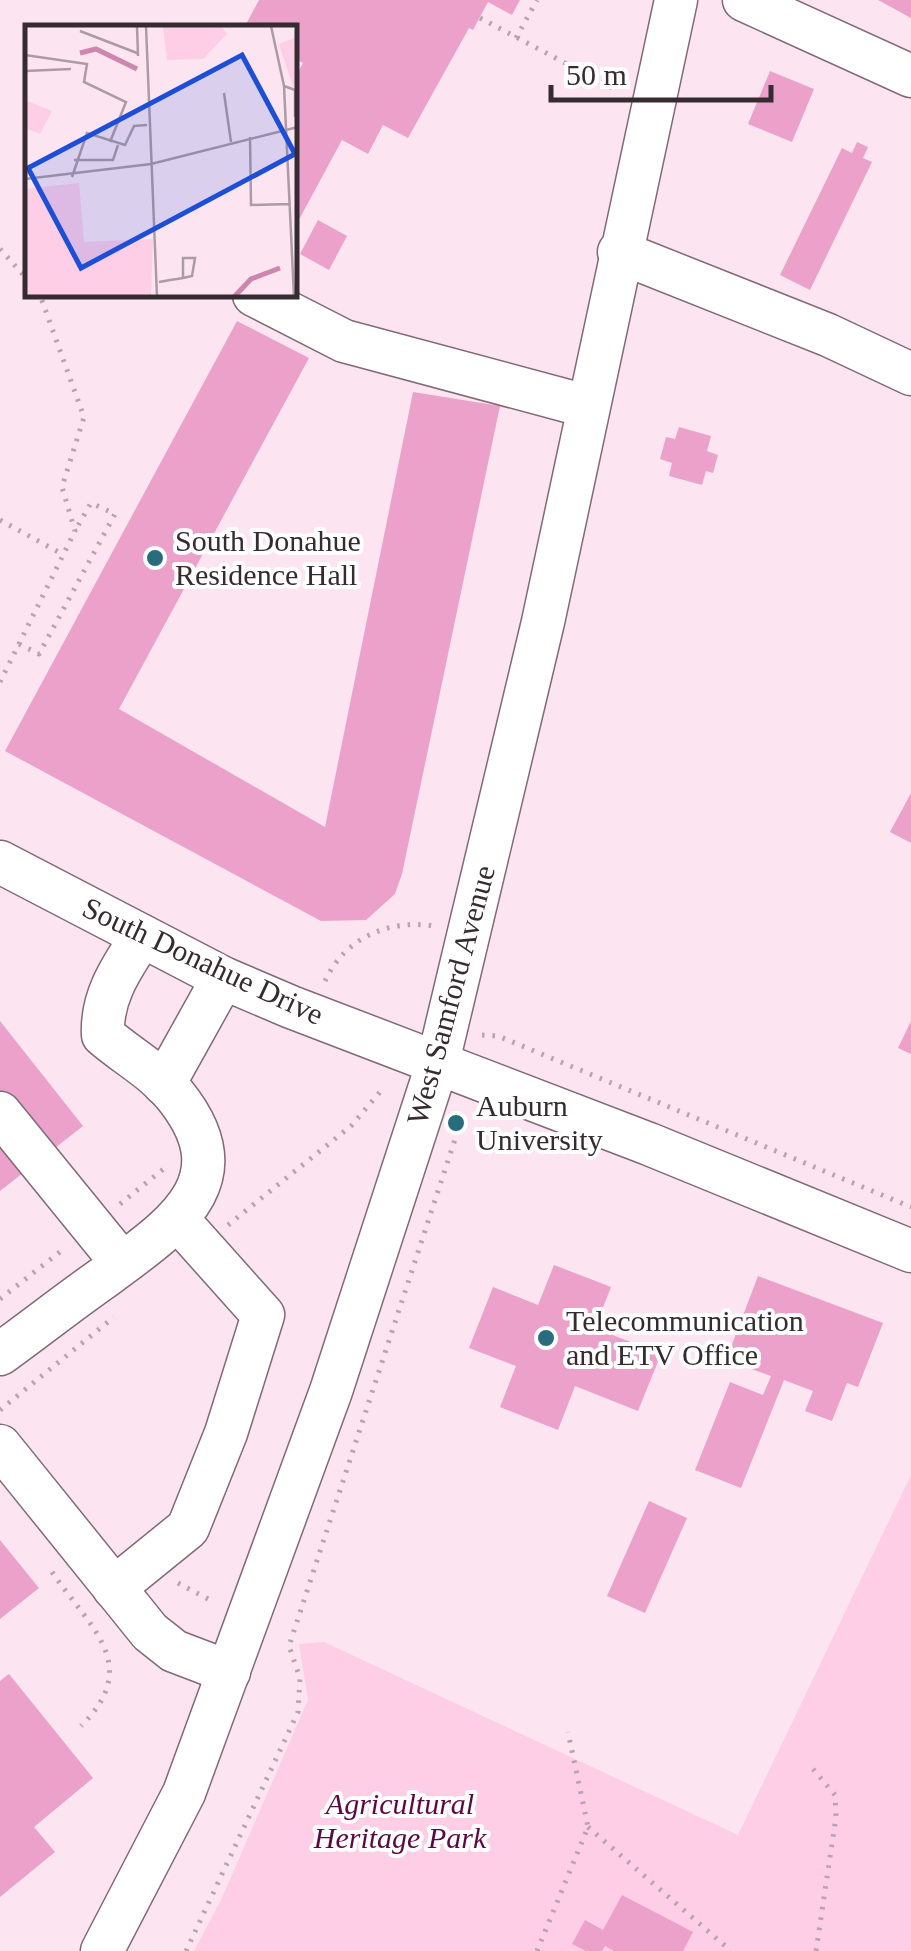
<svg xmlns="http://www.w3.org/2000/svg" width="911" height="1951" font-family="'Times New Roman',serif">
<rect width="100%" height="100%" fill="#fce5f1"/>
<!-- green -->
<polygon fill="#fecde6" points="911,1475 911,1951 194,1951 221,1900 308,1700 299,1644 324,1642 738,1835"/>
<!-- building -->
<g fill="#eca1ca">
<polygon points="259,0 520,0 512,15 488,2 473,30 469,28 408,138 383,125 368,154 342,140 295,227 295,77 303,63 295,59 295,28 244,28"/>
<polygon points="878,0 911,0 911,18"/>
<polygon points="770,71 814,89 792,142 748,124"/>
<polygon points="857,142 868,147 863,158 872,162 810,290 780,275 842,148 852,153"/>
<polygon points="318,220 347,236 329,270 300,254"/>
<polygon points="237,321 309,358 119,709 325,827 413,392 500,406 402,874 395,894 366,920 321,921 5,751"/>
<polygon points="679,427 711,436 707,451 718,455 713,473 706,471 702,485 669,476 672,463 660,459 666,437 675,439"/>
<polygon points="911,793 911,843 890,832"/>
<polygon points="0,1021 83,1126 0,1191"/>
<polygon points="911,1021 911,1054 898,1048"/>
<polygon points="554,1265 611,1287 595,1328 661,1354 638,1411 575,1386 558,1430 500,1407 516,1366 469,1348 493,1287 538,1305"/>
<polygon points="758,1276 883,1323 858,1387 847,1383 832,1421 805,1411 813,1391 784,1380 741,1488 695,1470 730,1382 763,1395 771,1376 746,1367 751,1354 731,1347"/>
<polygon points="649,1501 687,1518 645,1613 607,1596"/>
<polygon points="0,1540 39,1588 0,1619"/>
<polygon points="9,1674 93,1778 34,1827 55,1852 0,1897 0,1681"/>
<polygon points="622,1895 693,1932 683,1951 614,1951 605,1946 602,1951 586,1951 572,1944 585,1920 603,1930"/>
</g>
<g fill="none" stroke-linecap="round" stroke-linejoin="round">
<defs>
<g id="minor">
<polyline points="744,0 911,76"/>
<polyline points="619,252 828,335 911,374"/>
<polyline points="254,295 344,341 586,406"/>
<polyline points="0,862 223,978 291,1007 649,1144 911,1251"/>
<polyline points="164,1084 223,978"/>
<polyline points="0,1113 122,1263"/>
<path d="M 0,1354 C 36,1328 70,1301 106,1276 C 173,1226 245,1181 174,1094 C 153,1069 127,1056 103,1035 C 101,996 122,967 142,936"/>
<polyline points="0,1446 150,1632 174,1651 229,1672"/>
<polyline points="114,1588 188,1528 226,1433 263,1315 179,1221"/>
<polyline points="102,1951 184,1793 331,1391 438,1062 543,622 676,0"/>
</g>
</defs>
<!-- minor casing -->
<use href="#minor" stroke="#826976" stroke-width="45"/>
<!-- path -->
<g stroke="#b7a4ae" stroke-width="5" stroke-dasharray="2.5 8" stroke-linecap="butt">
<polyline points="480,18 618,91"/>
<polyline points="516,38 537,0"/>
<polyline points="0,249 28,280"/>
<polyline points="0,520 62,554"/>
<polyline points="19,644 39,654 115,514 91,503 75,531"/>
<polyline points="0,682 75,531 62,487 84,417 40,295"/>
<path d="M 325,981 C 345,938 388,919 434,926"/>
<polyline points="482,1035 498,1036 911,1207"/>
<polyline points="120,1204 166,1167"/>
<polyline points="228,1225 351,1126 380,1092"/>
<polyline points="0,1299 65,1248"/>
<polyline points="0,1410 114,1317"/>
<path d="M 52,1572 C 90,1628 143,1665 81,1726"/>
<polyline points="178,1583 210,1600"/>
<polyline points="813,1769 835,1795 836,1817 816,1951"/>
<polyline points="588,1827 731,1951"/>
<polyline points="186,1951 298,1712 300,1678 289,1646 460,1124"/>
<polyline points="537,1951 588,1827 568,1732"/>
</g>
<!-- minor -->
<use href="#minor" stroke="#fff" stroke-width="42"/>
</g>
<!-- markers -->
<g fill="#296c7e" stroke="#fff" stroke-width="4">
<circle cx="155" cy="558" r="10"/>
<circle cx="456" cy="1123" r="10"/>
<circle cx="546" cy="1338" r="10"/>
</g>
<g text-anchor="middle" stroke-width="8" stroke-linejoin="round" paint-order="stroke">
<!-- poi labels -->
<g font-size="30" fill="#352b30" stroke="#fff" text-anchor="start">
<text x="175" y="551">South Donahue<tspan x="175" dy="34">Residence Hall</tspan></text>
<text x="476" y="1116">Auburn<tspan x="476" dy="34">University</tspan></text>
<text x="566" y="1331">Telecommunication<tspan x="566" dy="34">and ETV Office</tspan></text>
</g>
<!-- street labels -->
<g font-size="30" fill="#352b30" stroke="#fff">
<text transform="translate(203 961) rotate(25)" y="10">South Donahue Drive</text>
<text transform="translate(451 995) rotate(-75)" y="10">West Samford Avenue</text>
</g>
<!-- park labels -->
<g font-size="30" font-style="italic" fill="#5f0643" stroke="#fff">
<text x="400" y="1814">Agricultural<tspan x="400" dy="34">Heritage Park</tspan></text>
</g>
</g>
<!-- overview -->
<g transform="translate(25 25)">
<rect width="272" height="272" fill="#fce5f1"/>
<path d="M 138,1 L 196,1 L 202,9 L 178,34 L 142,35 ZM 272,12 L 272,60 L 268,62 L 254,19 ZM 0,75 L 27,86 L 15,109 L 0,103 ZM 54,158 L 59,217 L 128,214 L 126,272 L 0,272 L 0,164 Z" fill="#fecde6"/>
<path fill="none" stroke="#ce86ae" stroke-width="5" d="M 55,28 L 71,24 L 112,44M 209,272 L 226,254 L 255,243"/>
<path fill="none" stroke="#ac9ba4" stroke-width="2.5" d="M 112,1 L 113,31M 121,1 L 132,272M 246,1 L 259,61 L 269,272M 55,6 L 112,28M 0,30 L 62,39 L 59,57 L 101,77 L 85,117M 0,46 L 46,44M 259,61 L 270,65 L 270,92M 199,68 L 206,117M 225,112 L 226,180 L 264,179M 49,135 L 88,135 L 93,120M 47,152 L 62,108 L 100,120 L 109,101 L 122,100M 0,154 L 126,139 L 273,102M 134,257 L 145,255 L 152,254 L 158,253 L 167,251 L 170,233 L 158,233 L 158,253"/>
<path fill="#1d4ed8" fill-opacity="0.15" stroke="#1d4ed8" stroke-width="5" d="M 217,30 L 270,129 L 56,243 L 3,143 Z"/>
<rect width="272" height="272" fill="none" stroke="#352b30" stroke-width="5"/>
</g>
<!-- scale -->
<path d="M551 85v15h220v-15" fill="none" stroke="#352b30" stroke-width="5"/>
<text x="566" y="85" font-size="30" fill="#352b30" stroke="#ffffff" stroke-width="8" paint-order="stroke">50 m</text>
</svg>
